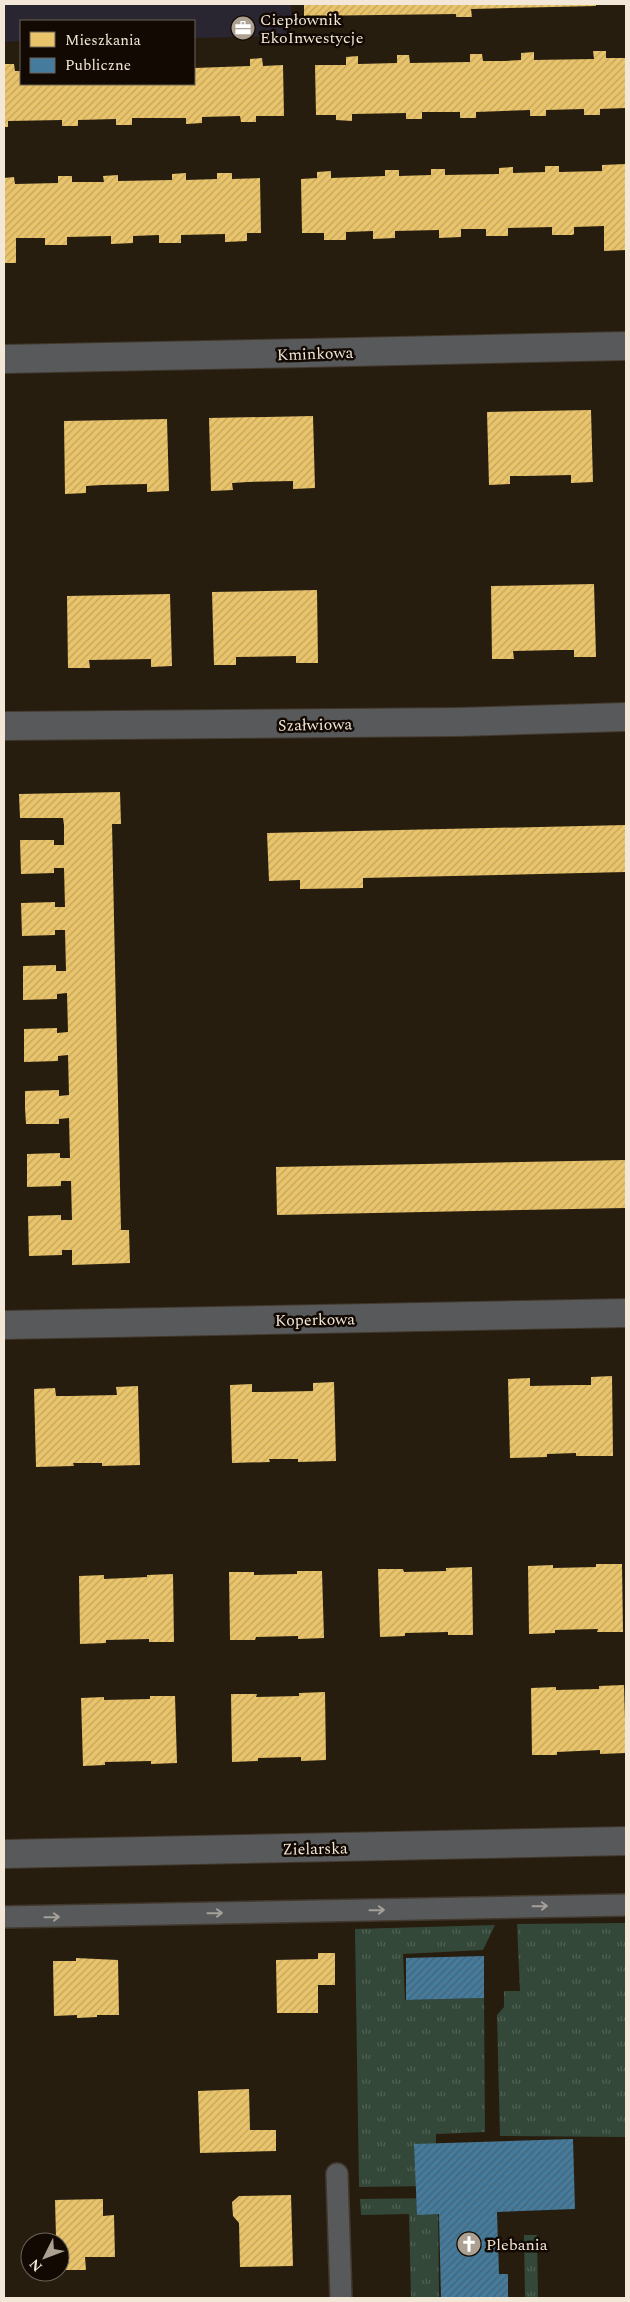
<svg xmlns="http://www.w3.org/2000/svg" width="630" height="2302" font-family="Spectral,serif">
<defs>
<pattern id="grass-tufts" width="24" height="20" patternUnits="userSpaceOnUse" patternTransform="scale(1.25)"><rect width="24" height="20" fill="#334838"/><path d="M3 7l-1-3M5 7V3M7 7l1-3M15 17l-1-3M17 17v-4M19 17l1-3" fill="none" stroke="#516254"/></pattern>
<pattern id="homes-hatch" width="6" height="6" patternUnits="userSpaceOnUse" patternTransform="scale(1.25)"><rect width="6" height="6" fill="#e9c46a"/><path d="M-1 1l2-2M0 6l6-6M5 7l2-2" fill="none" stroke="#c1a460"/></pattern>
<pattern id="public-hatch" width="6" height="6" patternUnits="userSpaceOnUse" patternTransform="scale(1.25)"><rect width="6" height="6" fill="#457b9d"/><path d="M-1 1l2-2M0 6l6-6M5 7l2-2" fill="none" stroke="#476374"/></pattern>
</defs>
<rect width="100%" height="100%" fill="#271d0f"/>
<!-- commercial -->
<polygon fill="#292632" points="4,4 291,4 292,36 194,38 194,21 21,21 21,41 4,42"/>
<!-- grass -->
<g fill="url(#grass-tufts)">
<polygon points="626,1923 626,2137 500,2136 497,2015 504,2007 504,1991 520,1991 517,1924"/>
<polygon points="495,1925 483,1950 403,1954 405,2000 484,1998 485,2132 436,2134 436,2186 359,2187 355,1929"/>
<polygon points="438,2198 439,2297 411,2298 409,2214 361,2215 360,2199"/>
<polygon points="524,2235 537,2235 538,2298 525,2298"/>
</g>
<!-- homes -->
<g fill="url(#homes-hatch)">
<polygon points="304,4 596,4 596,6 471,9 472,17 456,17 456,14 304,16"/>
<polygon points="593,51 606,51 606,58 626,58 626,108 600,109 600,115 584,115 584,109 546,110 546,116 530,116 530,110 476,112 476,118 460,118 460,112 422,112 422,119 406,119 406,113 352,114 352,121 336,120 336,115 316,115 315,65 346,65 346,57 358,56 358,64 397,63 397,55 409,55 410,63 470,62 470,54 482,54 483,61 505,61 521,60 521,53 534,52 534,60 594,59"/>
<polygon points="262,58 263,66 283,65 284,116 256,116 256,122 241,122 240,116 202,117 202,123 186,124 186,118 132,118 132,125 116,125 116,119 78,120 78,126 62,126 62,120 8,121 8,127 4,127 4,64 14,64 15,71 21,71 21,84 194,84 194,68 250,66 250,59"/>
<polygon points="626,164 626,250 604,251 604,226 574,227 574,234 572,235 552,235 552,227 508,228 508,236 486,236 486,229 461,229 461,237 439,238 439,230 395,231 395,238 373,239 373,231 346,232 346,240 324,240 324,233 302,233 301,179 317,178 317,172 331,171 331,178 385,176 385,170 399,170 399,176 431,175 431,169 445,169 445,175 499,174 499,168 513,167 513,173 545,172 545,166 559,166 559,172 602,171 602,165"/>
<polygon points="186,173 186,180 217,179 217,173 232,173 232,179 260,178 261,233 247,233 247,241 225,242 225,234 181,235 181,243 159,243 159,235 133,236 133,243 111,244 111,236 67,237 67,245 45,245 45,238 16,238 16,263 4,263 4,178 14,177 15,184 58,183 58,176 72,176 72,182 104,182 103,176 118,175 118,181 172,180 172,174"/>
<polygon points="591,410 593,482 571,483 571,475 526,476 510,476 510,484 489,485 487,412"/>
<polygon points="313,416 315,488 293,489 293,481 248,482 232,483 233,490 211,491 209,418"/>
<polygon points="167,419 169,491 147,492 147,484 102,485 86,486 86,493 65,494 64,421"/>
<polygon points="594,584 596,657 574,657 574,650 559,650 513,651 514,659 492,659 491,586"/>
<polygon points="317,590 318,663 296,663 296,656 236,657 236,665 214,665 212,592"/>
<polygon points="170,594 172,666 151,667 151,659 89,660 90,668 68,668 67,596"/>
<polygon points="120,792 121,824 112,824 116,1012 121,1230 129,1230 130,1263 72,1265 72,1250 62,1250 62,1255 29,1256 28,1216 61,1215 61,1220 72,1220 71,1181 61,1181 61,1186 27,1187 27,1154 60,1153 60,1158 70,1158 69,1118 59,1119 59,1124 26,1124 25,1108 25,1091 59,1090 59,1096 69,1095 68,1055 58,1056 58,1061 24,1062 24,1029 57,1028 57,1033 68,1032 67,993 57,994 57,999 23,1000 23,966 56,965 56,971 66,971 65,930 55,930 55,935 22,936 21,903 55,902 55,907 65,907 64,868 54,868 54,873 21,874 20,840 54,840 54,845 64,845 64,825 63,818 20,818 19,794"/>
<polygon points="626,825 626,872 363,878 363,888 300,889 300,880 269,881 267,833"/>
<polygon points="626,1160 626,1208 277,1215 276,1167"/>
<polygon points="612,1376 613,1456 576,1456 576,1453 547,1454 547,1457 510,1458 508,1379 530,1378 530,1386 575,1385 591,1385 591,1377"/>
<polygon points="334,1382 336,1461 298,1462 298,1459 269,1459 270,1462 232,1463 230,1385 252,1384 252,1392 267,1392 313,1391 313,1383"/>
<polygon points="138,1386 140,1465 102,1466 102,1463 73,1463 74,1466 36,1467 34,1389 55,1388 56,1396 71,1396 117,1395 116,1387"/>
<polygon points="596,1564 622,1564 623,1632 597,1632 598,1629 555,1630 555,1633 529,1634 528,1566 553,1565 553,1568 596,1567"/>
<polygon points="472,1567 473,1635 448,1635 448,1632 405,1633 405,1636 380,1637 378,1569 403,1569 404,1572 446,1571 446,1568"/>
<polygon points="297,1571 322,1571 324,1638 298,1639 298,1636 256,1637 255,1640 230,1640 229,1572 254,1572 254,1575 297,1574"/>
<polygon points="173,1574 174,1642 149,1642 149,1639 106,1640 106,1643 80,1644 79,1576 104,1575 104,1579 147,1577 147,1575"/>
<polygon points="624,1685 626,1753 600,1754 600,1750 557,1752 557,1755 532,1755 531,1688 556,1687 556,1690 599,1689 599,1686"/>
<polygon points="325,1692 326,1760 301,1761 301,1757 258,1758 258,1761 232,1762 231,1694 257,1694 256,1697 299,1696 299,1693"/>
<polygon points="150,1696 175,1696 177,1763 151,1764 151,1761 105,1762 105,1765 83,1766 81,1698 104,1697 104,1700 150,1699"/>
<polygon points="318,1953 335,1953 335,1985 318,1985 318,2013 277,2013 276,1960 318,1959"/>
<polygon points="76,1958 118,1960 119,2015 97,2015 97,2017 77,2018 77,2015 54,2016 53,1961 76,1961"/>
<polygon points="249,2089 250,2130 276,2130 276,2151 200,2153 198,2091"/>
<polygon points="291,2195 293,2266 240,2267 239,2223 233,2216 232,2202 239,2196"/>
<polygon points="103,2199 103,2216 114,2215 115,2257 85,2257 86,2270 60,2270 60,2242 52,2242 51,2237 56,2237 55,2200"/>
</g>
<!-- public -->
<g fill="url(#public-hatch)">
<polygon points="484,1956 484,1998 406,2000 406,1958"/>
<polygon points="573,2139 575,2209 497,2212 499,2274 508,2274 508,2298 441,2298 439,2214 417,2215 414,2144"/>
</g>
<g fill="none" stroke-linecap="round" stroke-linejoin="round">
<defs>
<g id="lane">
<polyline points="4,1917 626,1905"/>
<polyline points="337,2174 341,2298"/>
</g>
<g id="street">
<path d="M 4,359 C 211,356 419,350 626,346"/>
<polyline points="4,726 458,722 626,717"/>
<polyline points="4,1325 626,1313"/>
<polyline points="4,1854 626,1841"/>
</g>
</defs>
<!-- lane casing -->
<use href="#lane" stroke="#42382d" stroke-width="24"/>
<!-- street casing -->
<use href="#street" stroke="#42382d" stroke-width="30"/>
<!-- lane -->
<use href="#lane" stroke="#57595a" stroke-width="21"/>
<!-- street -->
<use href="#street" stroke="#57595a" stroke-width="28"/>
</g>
<!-- one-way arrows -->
<defs><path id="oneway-shaft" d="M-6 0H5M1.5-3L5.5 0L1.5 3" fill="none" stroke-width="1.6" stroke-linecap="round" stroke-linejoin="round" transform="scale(1.25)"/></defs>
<g stroke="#a5a099">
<use href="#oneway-shaft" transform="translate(540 1906) rotate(-1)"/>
<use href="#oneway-shaft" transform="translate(377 1910) rotate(-1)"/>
<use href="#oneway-shaft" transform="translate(215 1913) rotate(-1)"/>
<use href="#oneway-shaft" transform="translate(52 1917) rotate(-1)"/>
</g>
<!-- icons -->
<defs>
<symbol id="office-disc" viewBox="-11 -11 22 22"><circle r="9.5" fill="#aca092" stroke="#120a02"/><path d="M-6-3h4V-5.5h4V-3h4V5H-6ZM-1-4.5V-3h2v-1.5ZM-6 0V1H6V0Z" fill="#fff"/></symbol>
<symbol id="church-disc" viewBox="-11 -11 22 22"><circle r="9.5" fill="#aca092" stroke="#120a02"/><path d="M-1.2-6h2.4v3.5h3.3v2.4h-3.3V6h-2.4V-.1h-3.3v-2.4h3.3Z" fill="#fff"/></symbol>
</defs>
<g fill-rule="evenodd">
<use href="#office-disc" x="229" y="14" width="28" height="28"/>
<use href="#church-disc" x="455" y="2230" width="28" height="28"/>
</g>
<g text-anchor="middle" stroke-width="5" stroke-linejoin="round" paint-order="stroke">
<!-- poi labels -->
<g font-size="16" fill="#f3e7d8" stroke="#120a02" text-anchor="start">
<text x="260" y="25">Ciepłownik<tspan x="260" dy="18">EkoInwestycje</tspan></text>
<text x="486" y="2250">Plebania</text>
</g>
<!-- street labels -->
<g font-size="16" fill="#f3e7d8" stroke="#120a02">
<text transform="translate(315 353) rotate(-2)" y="6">Kminkowa</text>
<text transform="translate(315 724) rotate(-1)" y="6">Szałwiowa</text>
<text transform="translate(315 1319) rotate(-1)" y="6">Koperkowa</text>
<text transform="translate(315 1848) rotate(-1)" y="6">Zielarska</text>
</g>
</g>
<!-- border -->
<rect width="630" height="2302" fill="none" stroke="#f3e7d8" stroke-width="10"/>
<!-- legend -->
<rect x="20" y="20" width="175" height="65" fill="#120a02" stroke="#6c6258"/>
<rect x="30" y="32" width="25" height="15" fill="#e9c46a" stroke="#6c6258"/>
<text x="65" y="45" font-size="15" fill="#f3e7d8">Mieszkania</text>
<rect x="30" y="58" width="25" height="15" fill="#457b9d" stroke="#6c6258"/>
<text x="65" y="70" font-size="15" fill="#f3e7d8">Publiczne</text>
<!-- north arrow -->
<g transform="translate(45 2257) rotate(228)"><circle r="24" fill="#120a02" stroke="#6c6258"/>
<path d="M0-4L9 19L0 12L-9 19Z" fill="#aca092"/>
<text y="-8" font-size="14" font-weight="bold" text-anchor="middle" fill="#f3e7d8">N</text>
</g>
</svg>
